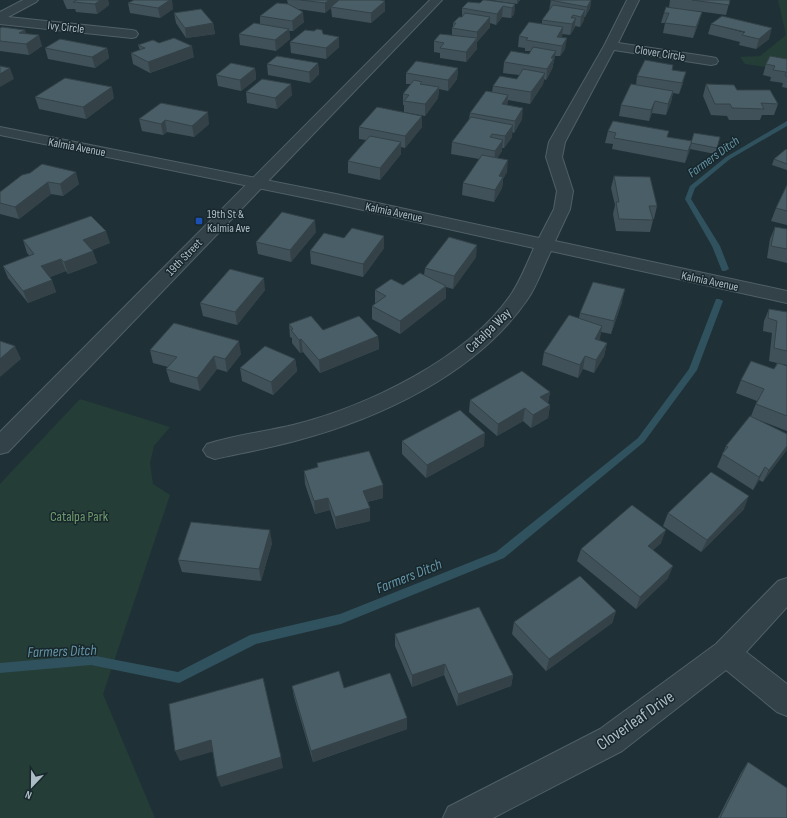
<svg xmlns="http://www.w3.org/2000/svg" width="787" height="818" font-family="'Sofia Sans Condensed',sans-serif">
<rect width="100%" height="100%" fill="#1f3137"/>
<!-- green -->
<g fill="#243d36">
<polygon points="778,0 787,0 787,70 745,64 740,57 760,56 786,35"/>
<polygon points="80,399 170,427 154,446 150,463 153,484 170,495 103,694 155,818 0,818 0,484"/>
</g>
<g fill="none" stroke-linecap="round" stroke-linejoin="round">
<!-- stream -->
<g fill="#30515e" fill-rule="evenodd">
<polygon points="787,121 787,126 730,159 695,188 691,199 720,246 729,269 725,271 722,271 712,246 685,199 690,186 726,157"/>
<polygon points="716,299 719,299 723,301 697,370 644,442 504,558 341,624 256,644 179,683 91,665 0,673 0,663 91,655 178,672 250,635 340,614 496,552 638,438 689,369"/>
</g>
<defs>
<g id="minor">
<polygon points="23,0 38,0 36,2 8,17 132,30 136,31 138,34 136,37 132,38 0,24 0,12"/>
<path d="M 627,0 L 639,0 L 618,43 L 711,57 L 716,58 L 718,61 L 716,64 L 711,65 L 614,50 L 565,142 L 562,157 L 573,191 L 570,209 L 555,241 L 787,291 L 787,303 L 551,251 C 543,267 537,286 527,300 C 476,374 379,419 295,441 C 269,448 242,453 215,459 L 207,456 L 203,450 L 207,444 C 235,435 264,432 293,425 C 366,407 466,359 510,296 C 520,282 527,263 534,248 L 336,204 L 0,135 L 0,127 L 336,194 L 539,238 L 554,209 L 557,191 L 546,157 L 549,142 L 604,46 Z"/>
<polygon points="787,578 787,607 746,652 787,684 787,716 777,712 726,670 622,751 493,818 443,818 448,807 600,729 716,644 778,581"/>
</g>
<polygon id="tertiary" points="430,0 442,0 8,452 0,454 0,432"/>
</defs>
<!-- minor casing -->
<use href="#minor" stroke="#506066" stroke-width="2"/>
<!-- tertiary casing -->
<use href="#tertiary" stroke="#506066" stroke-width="2"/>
<!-- minor -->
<use href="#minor" fill="#334248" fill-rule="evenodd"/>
<!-- tertiary -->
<use href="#tertiary" fill="#334248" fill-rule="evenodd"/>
</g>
<!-- wall -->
<g fill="#405159">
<polygon points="63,0 108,0 109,5 97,14 76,12 75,9 67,9 65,5"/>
<polygon points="287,0 385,1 385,11 371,23 332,17 331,8 325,13 298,9 304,22 293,31 289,31 290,39 276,51 240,45 239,34 260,24 260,16 288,4"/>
<polygon points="491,0 520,0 517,4"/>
<polygon points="551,0 591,0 590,8 585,17 584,17 584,20 580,27 575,26 574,29 570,35 562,34 562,38 565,49 560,56 555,56 552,69 546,80 544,79 543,84 530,104 508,100 507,105 522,119 514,133 512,132 512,137 504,148 502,148 502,151 497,158 507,172 503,179 502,188 494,202 462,195 463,183 479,159 451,154 452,142 469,119 470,113 492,92 493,86 517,79 519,75 503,73 504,62 529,54 531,51 525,51 525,48 518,47 519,36 542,24 542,20 549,10"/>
<polygon points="670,0 730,0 726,15 697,11 699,22 693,38 663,33 665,23 661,23 664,13 669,7"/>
<polygon points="128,3 173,9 160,18 130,13"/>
<polygon points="480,3 515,4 514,14 511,18 502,17 496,25 490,23 490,27 477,42 477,49 466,62 440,58 440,53 434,52 434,41 452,35 452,28 453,27 453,23 462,17 462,8"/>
<polygon points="174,13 213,23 215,34 186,38 176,23"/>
<polygon points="711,24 769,39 756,49 739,45 740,42 708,34"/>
<polygon points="0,28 26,34 42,46 29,55 0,51"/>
<polygon points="323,34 339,37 339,47 326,59 291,53 290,42"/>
<polygon points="159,43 194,57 150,73 133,64 131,53 140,50 138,45"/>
<polygon points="45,48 107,48 109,58 95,68 48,59"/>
<polygon points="787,59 787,88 782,87 783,83 770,81 771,77 763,75 766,64"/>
<polygon points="318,63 319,74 310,83 268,75 267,64"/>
<polygon points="255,68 256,79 241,91 218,86 216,75"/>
<polygon points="458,68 457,79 448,91 439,89 438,98 425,116 404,112 404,105 403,105 403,94 411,84 406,84 406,73"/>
<polygon points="672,70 683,83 679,94 673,93 671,102 666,115 652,113 649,121 619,116 621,105 636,85 637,76"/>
<polygon points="706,84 737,90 778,104 774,115 762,115 760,120 729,120 727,116 711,115 703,96"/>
<polygon points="246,92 292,95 277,109 247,103"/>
<polygon points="35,97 114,98 86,119 39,109"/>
<polygon points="161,103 209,124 194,137 167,132 163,135 142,131 139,119"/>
<polygon points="422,116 422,127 405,148 401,147 401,154 380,180 348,173 348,161 366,140 359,139 359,127"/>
<polygon points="608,131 668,137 691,141 720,137 715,154 690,149 685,163 612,149 613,144 605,143"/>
<polygon points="787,150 787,170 772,165 774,159"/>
<polygon points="22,175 79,184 63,196 51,194 19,219 0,214 0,192"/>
<polygon points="614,176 657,206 654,219 652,219 653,220 650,232 616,231 613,214 615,205 611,188"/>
<polygon points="787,185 787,225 771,221 776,208"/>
<polygon points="775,227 787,229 787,263 767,258 770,239"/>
<polygon points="316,232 291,262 258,254 256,242"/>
<polygon points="384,236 384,248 363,277 311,264 310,251 344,238"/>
<polygon points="23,240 110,243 92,250 97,263 68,274 66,271 50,277 56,292 28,303 8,278 3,266 30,256 27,253"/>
<polygon points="476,257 453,289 446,287 446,298 400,334 372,319 372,306 376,304 375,303 375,290 403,285 424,275 425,268"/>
<polygon points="265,290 237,325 203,316 200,303"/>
<polygon points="622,302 611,334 601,332 599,340 607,343 604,356 594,373 583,369 578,378 542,365 544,352 579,318 580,313"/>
<polygon points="769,309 787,312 787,365 781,364 787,366 787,431 759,420 787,434 763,482 759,480 753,490 717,467 726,446 751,416 757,401 736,393 741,380 774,369 777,363 769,361 772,333 763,331 764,321"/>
<polygon points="289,324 323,330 378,336 379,349 320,373 303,352 300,353 292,343 292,338 290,337"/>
<polygon points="150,350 241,354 227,372 217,369 200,391 170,382 166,369 168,367 153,363"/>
<polygon points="295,359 297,371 273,395 242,381 240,368"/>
<polygon points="550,392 548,403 550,405 548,418 531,428 523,421 497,436 469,412 470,400"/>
<polygon points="402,441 484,446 426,478 402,454"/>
<polygon points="317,463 383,498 367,502 370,508 370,521 336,529 330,510 315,514 305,484 304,471 318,468"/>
<polygon points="744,509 701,552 663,526 668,513"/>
<polygon points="272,543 261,581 182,572 178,560"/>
<polygon points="661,543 653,550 668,578 636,609 577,561 581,549"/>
<polygon points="616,611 612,623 546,671 512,634 514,622"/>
<polygon points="395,634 513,675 511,686 457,706 444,675 412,687 395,646"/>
<polygon points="292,686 344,688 407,729 313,762 294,697"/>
<polygon points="748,762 787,818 718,818 741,773"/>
</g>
<!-- shaded-wall -->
<g fill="#344248">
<polygon points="100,0 108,0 109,5 97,14 95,4"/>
<polygon points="170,0 172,0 173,9 160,18 158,8"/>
<polygon points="329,0 339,0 339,2 331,7 331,8 325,13 325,3"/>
<polygon points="517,0 520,0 517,4"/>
<polygon points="591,0 590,8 585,17 587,7"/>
<polygon points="385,1 385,11 371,23 371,13"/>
<polygon points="515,4 514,14 511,18 512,8"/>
<polygon points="503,6 502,17 496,25 497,14"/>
<polygon points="585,10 584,20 580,27 581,17"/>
<polygon points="303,12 304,22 293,31 292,21"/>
<polygon points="702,12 699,22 693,38 696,27"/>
<polygon points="573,15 572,24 576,18 574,29 570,35 572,24 571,18"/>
<polygon points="490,17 490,27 477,42 477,49 466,62 466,52 477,39 477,32"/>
<polygon points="213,23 215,34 186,38 185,28"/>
<polygon points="563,27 562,38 557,37"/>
<polygon points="772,28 769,39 756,49 759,39"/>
<polygon points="289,29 290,39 276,51 275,40"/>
<polygon points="25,30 28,40 19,33"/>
<polygon points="39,35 42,46 29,55 26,44"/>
<polygon points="339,37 339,47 326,59 326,48"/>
<polygon points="567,38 565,49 560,56 562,46"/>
<polygon points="192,46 194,57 150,73 148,62"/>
<polygon points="107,48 109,58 95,68 92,57"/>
<polygon points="556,51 554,61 553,64 552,69 546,80 547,69 551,58"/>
<polygon points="318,63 319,74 310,83 309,72"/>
<polygon points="10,68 14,79 0,87 0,74"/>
<polygon points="255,68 256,79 241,91 240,80"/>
<polygon points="458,68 457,79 448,91 448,80"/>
<polygon points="686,72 683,83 679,94 682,83"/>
<polygon points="545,73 543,84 530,104 531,92"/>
<polygon points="291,84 292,95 277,109 275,98"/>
<polygon points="112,87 114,98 86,119 83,107"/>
<polygon points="439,87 438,98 425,116 425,104"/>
<polygon points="673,91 671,102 666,115 668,104"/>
<polygon points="508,95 507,106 502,104"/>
<polygon points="655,101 652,113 649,121 651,110"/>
<polygon points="523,108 522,119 514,133 515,121"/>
<polygon points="208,112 209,124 194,137 192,126"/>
<polygon points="422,116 422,127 405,148 405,136"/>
<polygon points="165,120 167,132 163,135 161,124"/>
<polygon points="513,125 512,137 504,148 505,136"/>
<polygon points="503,140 502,151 494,163 495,151"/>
<polygon points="692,141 689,153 685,163 688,151"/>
<polygon points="401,142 401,154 380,180 380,168"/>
<polygon points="508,160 507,172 503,179 502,188 494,202 495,190 499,176"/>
<polygon points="76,172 79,184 63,196 60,184"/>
<polygon points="48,182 51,194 19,219 15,207"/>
<polygon points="315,220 316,232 291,262 290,250"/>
<polygon points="106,231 110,243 87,252 83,240"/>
<polygon points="384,236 384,248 363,277 363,264"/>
<polygon points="477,245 476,257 453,289 454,276"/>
<polygon points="93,251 97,263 68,274 64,262"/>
<polygon points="61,259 66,271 45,279 41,266"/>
<polygon points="264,278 265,290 237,325 235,312"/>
<polygon points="52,280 56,292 28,303 23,291"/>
<polygon points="446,286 446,298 400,334 400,321"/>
<polygon points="625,289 622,302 611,334 614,321"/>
<polygon points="602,326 600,339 592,352 595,339"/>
<polygon points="378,336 379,349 320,373 319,360"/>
<polygon points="301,339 303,352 300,353 299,340"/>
<polygon points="239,341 241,354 227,372 225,359"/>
<polygon points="607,343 604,356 594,373 596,360"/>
<polygon points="15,346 21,359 0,377 0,359"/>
<polygon points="214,356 217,369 200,391 197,378"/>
<polygon points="585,356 583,369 578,378 580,365"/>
<polygon points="295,359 297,371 273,395 271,382"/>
<polygon points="550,392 547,405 540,397"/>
<polygon points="550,405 548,418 531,428 533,415"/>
<polygon points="525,408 523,421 497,436 498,424"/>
<polygon points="485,433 484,446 426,478 427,465"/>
<polygon points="787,446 787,450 763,482 769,470"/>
<polygon points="765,467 759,480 753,490 759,477"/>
<polygon points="383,485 383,498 363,503 363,491"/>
<polygon points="749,496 744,509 701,552 707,540"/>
<polygon points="328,498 330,510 315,514 314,501"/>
<polygon points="370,508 370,521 336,529 335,517"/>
<polygon points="270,530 272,543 261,581 259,569"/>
<polygon points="666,530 661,543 643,559 648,546"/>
<polygon points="673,566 668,578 636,609 640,597"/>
<polygon points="616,611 612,623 546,671 549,659"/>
<polygon points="445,664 444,675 412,687 412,675"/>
<polygon points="513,675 511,686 457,706 458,694"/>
<polygon points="407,718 407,729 313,762 311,751"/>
<polygon points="211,740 215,751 180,761 175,751"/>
<polygon points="281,757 283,768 221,787 217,777"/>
</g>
<!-- building -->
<g fill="#4a5e67" stroke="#344248">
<polygon points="77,0 100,0 95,4 73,2"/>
<polygon points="134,0 170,0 158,8 128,3"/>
<polygon points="301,0 329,0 325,3"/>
<polygon points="339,0 380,0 385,1 371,13 331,7"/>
<polygon points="483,0 486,0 515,4 512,8 503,6 497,14 462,8 468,2 480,3"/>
<polygon points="550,0 591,0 587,7"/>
<polygon points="692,0 730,0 729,5"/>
<polygon points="277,3 288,4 303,12 292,21 260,16"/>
<polygon points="553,5 585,10 581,17 573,15 571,18 576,18 572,24 542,20"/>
<polygon points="666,7 702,12 696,27 665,23 669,13 664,13"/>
<polygon points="201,9 213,23 185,28 174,13"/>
<polygon points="465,13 490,17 477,32 452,28 456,23 453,23 459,17 462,17"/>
<polygon points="722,16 772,28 759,39 742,35 745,32 711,24"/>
<polygon points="529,22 563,27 557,37 567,38 562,46 526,40 528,38 519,36"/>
<polygon points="254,23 289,29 275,40 239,34"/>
<polygon points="2,27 25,30 19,33 39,35 26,44 0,41 0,28"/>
<polygon points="317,29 322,30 323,34 339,37 326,48 290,42 305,30 314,31"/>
<polygon points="440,34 477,38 466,52 440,48 444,43 434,41"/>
<polygon points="174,38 192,46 148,62 131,53 145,48 138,45 153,40 159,43"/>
<polygon points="60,39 107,48 92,57 45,48"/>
<polygon points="533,47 556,51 551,58 554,58 547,69 504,62 511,51 529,54"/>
<polygon points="277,56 318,63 309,72 267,64"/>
<polygon points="770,56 787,59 787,77 785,76 786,72 773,70 775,66 766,64"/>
<polygon points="645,60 673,65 672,70 686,72 682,83 637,76"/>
<polygon points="416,61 458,68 448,80 406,73"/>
<polygon points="231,63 255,68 240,80 216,75"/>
<polygon points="0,66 10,68 0,74"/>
<polygon points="523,69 545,73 531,92 493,86 500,76 517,79"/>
<polygon points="65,78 112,87 83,107 35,97"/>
<polygon points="262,79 291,84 275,98 246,92"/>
<polygon points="414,80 422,82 420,84 439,87 425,104 404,101 409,95 403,94"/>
<polygon points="631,84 673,91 668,104 655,101 651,110 621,105"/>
<polygon points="706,84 734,85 737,90 770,90 778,104 761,103 764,109 732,108 730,104 715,104"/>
<polygon points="486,91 508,95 502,104 523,108 515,121 470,113"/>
<polygon points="161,103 208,112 192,126 165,120 161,124 139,119"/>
<polygon points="377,107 422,116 405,136 359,127"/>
<polygon points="471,117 513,125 505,136 492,134 490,137 503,140 495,151 452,142"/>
<polygon points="613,121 669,131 667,137 692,141 688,151 614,138 616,133 608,131"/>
<polygon points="694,133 720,137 717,148 691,143"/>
<polygon points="370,136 401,142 380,168 348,161"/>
<polygon points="786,149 787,150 787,164 774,159"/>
<polygon points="482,155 508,160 499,176 503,177 495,190 463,183"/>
<polygon points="42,164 76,172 60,184 48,182 15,207 0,203 0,192 22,175 30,173"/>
<polygon points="614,176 650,177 657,206 649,206 653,220 619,219 616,202 619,202"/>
<polygon points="787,185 787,211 776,208"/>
<polygon points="282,212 315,220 290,250 256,242"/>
<polygon points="91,216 106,231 83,240 93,251 64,262 61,259 41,266 52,280 23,291 3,266 34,254 23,240"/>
<polygon points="775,227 787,229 787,249 771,246"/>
<polygon points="352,228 384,236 363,264 310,251 324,233 344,238"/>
<polygon points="449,237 477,245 454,276 425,268"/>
<polygon points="230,269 264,278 235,312 200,303"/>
<polygon points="420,273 446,286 400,321 372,306 386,296 375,290 391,279 403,285"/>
<polygon points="593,282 625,289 614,321 580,313"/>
<polygon points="769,309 787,312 787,351 774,348 777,321 768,318"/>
<polygon points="569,315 602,326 595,339 607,343 596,360 585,356 580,365 544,352"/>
<polygon points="311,316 323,330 359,316 378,336 319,360 301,339 299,340 291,330 293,329 289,324"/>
<polygon points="174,323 239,341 225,359 214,356 197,378 166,369 177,357 150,350"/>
<polygon points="0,341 15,346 0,359"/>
<polygon points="265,346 295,359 271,382 240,368"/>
<polygon points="751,361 774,369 778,363 787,366 787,416 756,404 764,389 741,380"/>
<polygon points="522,371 550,392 540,397 550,405 533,415 525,408 498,424 470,400"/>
<polygon points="460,410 485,433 427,465 402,441"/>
<polygon points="750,416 787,434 787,446 769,470 765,467 759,477 722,454 728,447 726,446"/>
<polygon points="369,451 383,485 363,491 370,508 335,517 328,498 314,501 304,471 318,467 317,463"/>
<polygon points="711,472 749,496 707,540 668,513"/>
<polygon points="632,505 666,530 648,546 673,566 640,597 581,549"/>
<polygon points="191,522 270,530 259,569 178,560"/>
<polygon points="580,576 616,611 549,659 514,622"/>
<polygon points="479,607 513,675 458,694 445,664 412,675 395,634"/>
<polygon points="339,671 344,688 390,673 407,718 311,751 292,686"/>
<polygon points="263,678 281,757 217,777 211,740 175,751 169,704"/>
<polygon points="748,762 787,788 787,818 720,818"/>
</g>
<!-- markers -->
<rect fill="#1a4fb4" stroke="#18272c" stroke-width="1.5" x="195" y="217" width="8" height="8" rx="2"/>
<g text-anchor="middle" stroke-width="3" stroke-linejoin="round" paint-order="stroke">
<!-- far-street labels -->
<g font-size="12" fill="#adbdc5" stroke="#18272c">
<text transform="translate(66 27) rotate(6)" y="4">Ivy Circle</text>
<text transform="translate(660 53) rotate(9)" y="4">Clover Circle</text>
<text transform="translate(77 147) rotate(11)" y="4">Kalmia Avenue</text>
<text transform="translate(394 212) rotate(12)" y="4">Kalmia Avenue</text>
<text transform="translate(184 257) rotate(-46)" y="4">19th Street</text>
<text transform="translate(710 281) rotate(12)" y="4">Kalmia Avenue</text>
</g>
<!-- far-poi labels -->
<g font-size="12" fill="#adbdc5" stroke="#18272c" text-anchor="start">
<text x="207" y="218">19th St &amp;<tspan x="207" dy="14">Kalmia Ave</tspan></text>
</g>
<!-- far-water labels -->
<g font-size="13" font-style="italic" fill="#6494a6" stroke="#18272c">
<text transform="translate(713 156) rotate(-36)" y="5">Farmers Ditch</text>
</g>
<!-- street labels -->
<g font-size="14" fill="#adbdc5" stroke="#18272c">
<text transform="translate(488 330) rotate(-44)" y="5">Catalpa Way</text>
</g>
<!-- park labels -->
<g font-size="14" fill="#6f9b6c" stroke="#18272c">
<text x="79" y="521">Catalpa Park</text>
</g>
<!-- water labels -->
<g font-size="15" font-style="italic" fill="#6494a6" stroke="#18272c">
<text transform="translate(409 576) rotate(-22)" y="5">Farmers Ditch</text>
<text transform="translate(62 651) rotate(-2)" y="5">Farmers Ditch</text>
</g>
<!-- near-street labels -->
<g font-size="17" fill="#adbdc5" stroke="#18272c">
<text transform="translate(635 720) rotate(-35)" y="6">Cloverleaf Drive</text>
</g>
</g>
<!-- north arrow -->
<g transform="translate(32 786) rotate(202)" stroke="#18272c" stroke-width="3" paint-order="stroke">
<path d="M0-3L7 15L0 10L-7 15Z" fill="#adbdc5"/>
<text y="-6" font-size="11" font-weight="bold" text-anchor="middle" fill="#adbdc5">N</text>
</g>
</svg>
